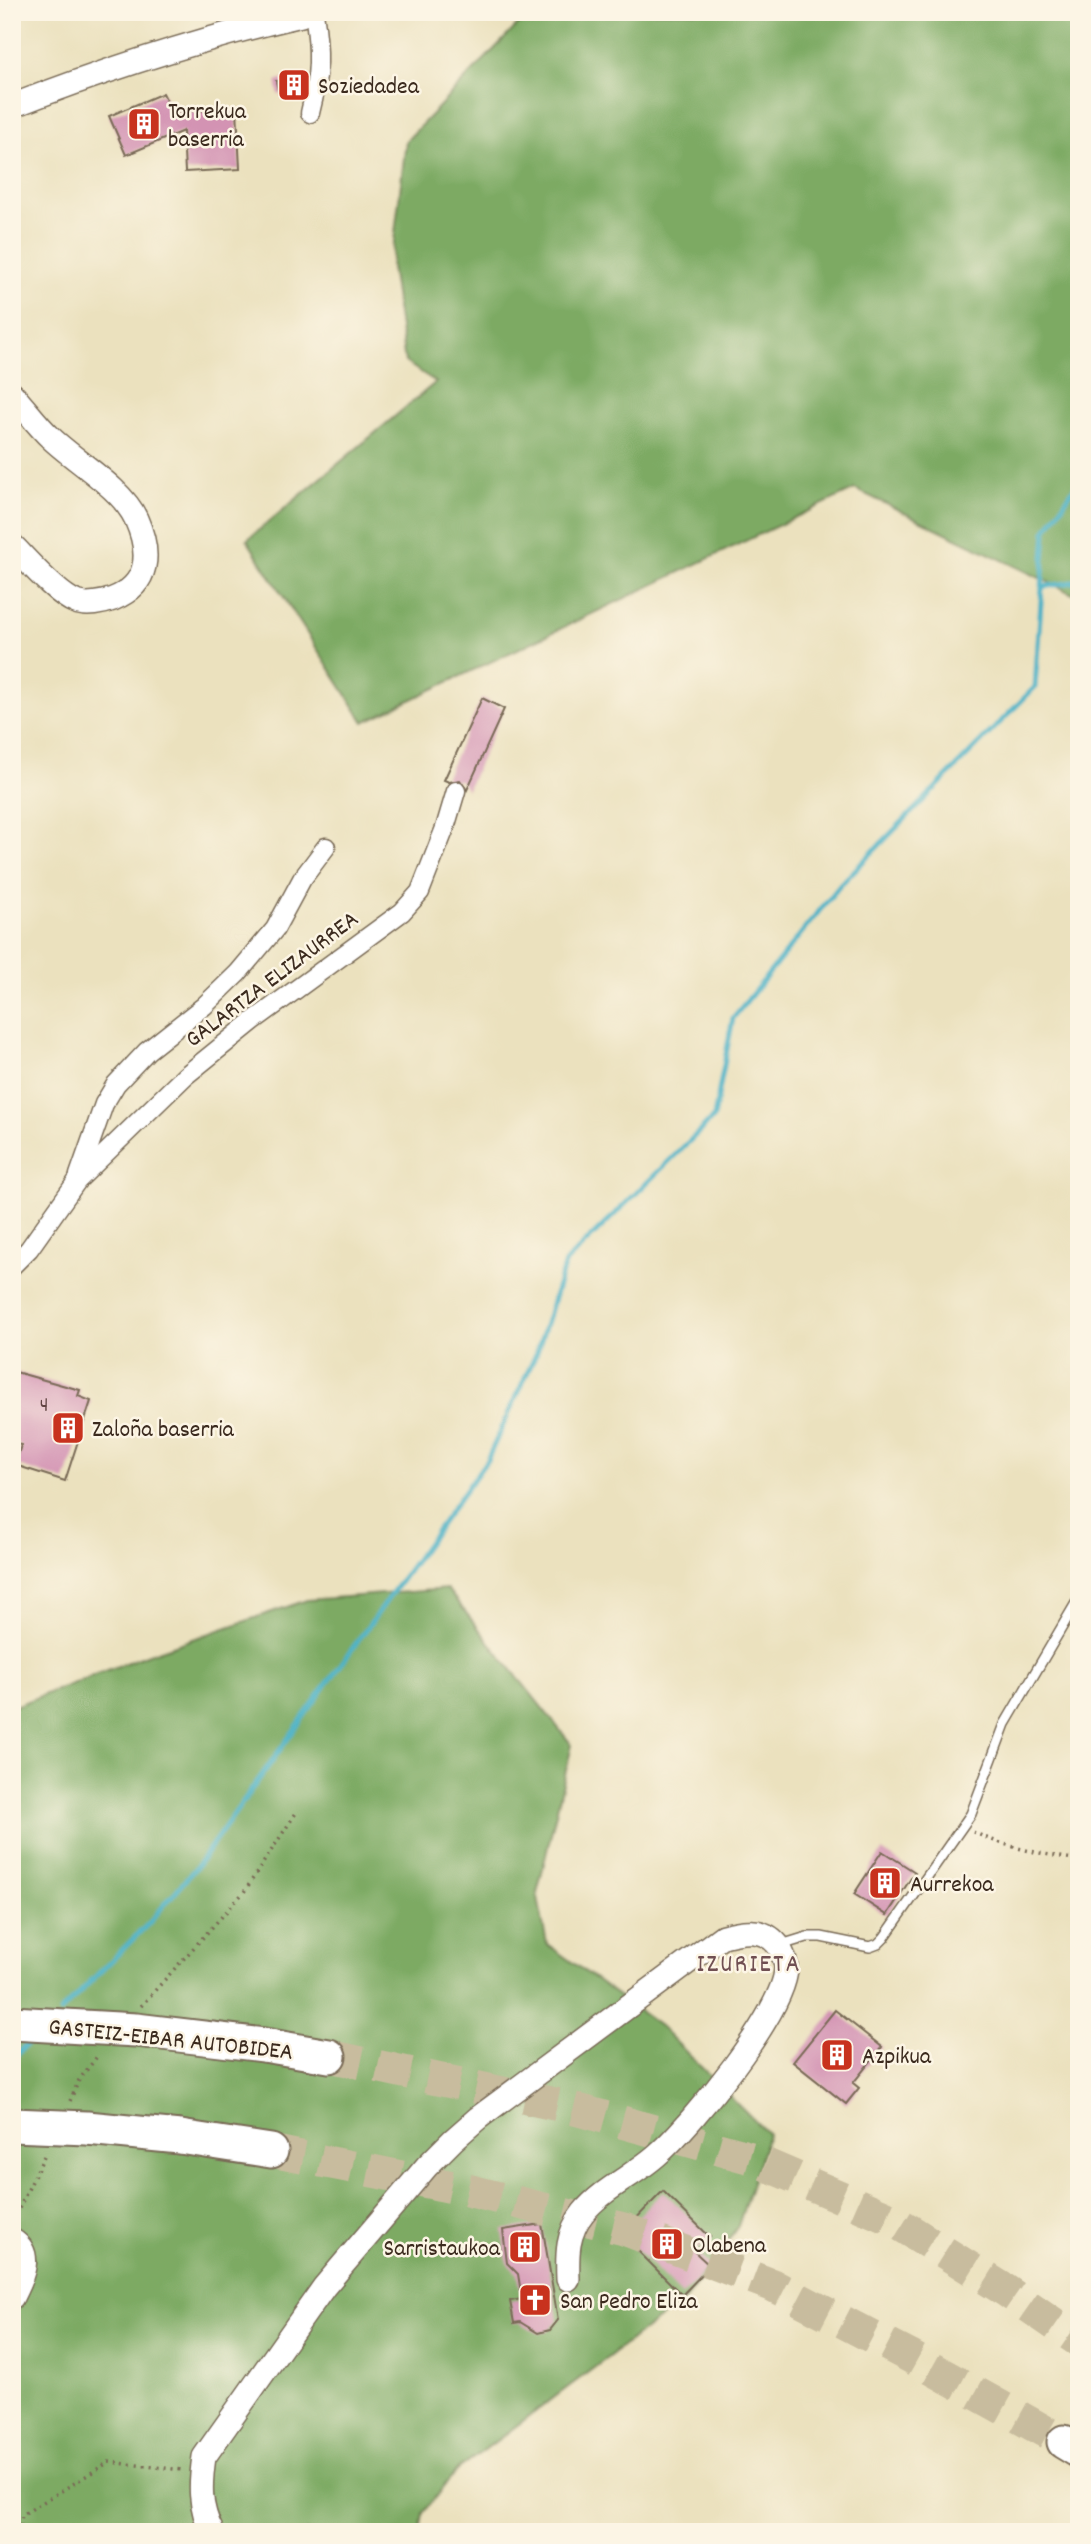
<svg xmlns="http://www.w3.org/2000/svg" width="1091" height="2544" font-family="Dekko,sans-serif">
<rect width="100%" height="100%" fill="#fcf5e5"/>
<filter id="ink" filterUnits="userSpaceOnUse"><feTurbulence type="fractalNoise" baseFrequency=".0143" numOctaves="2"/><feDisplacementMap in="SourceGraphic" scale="14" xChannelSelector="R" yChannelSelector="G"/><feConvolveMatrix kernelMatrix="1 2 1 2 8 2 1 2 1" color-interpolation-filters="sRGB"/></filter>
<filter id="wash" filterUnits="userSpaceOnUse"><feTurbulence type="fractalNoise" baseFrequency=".00686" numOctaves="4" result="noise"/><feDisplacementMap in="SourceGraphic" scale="28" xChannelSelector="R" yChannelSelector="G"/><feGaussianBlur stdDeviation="1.57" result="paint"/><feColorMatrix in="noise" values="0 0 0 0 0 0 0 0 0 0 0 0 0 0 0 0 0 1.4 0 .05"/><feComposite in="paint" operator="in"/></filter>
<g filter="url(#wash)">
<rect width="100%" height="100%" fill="#ebe1be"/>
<!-- forest -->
<g fill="#7daa64" stroke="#5c6a41" stroke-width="2">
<polygon points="530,12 1079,12 1079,597 855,489 364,722 247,540 436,382 405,362 391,267 406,141"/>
<polygon points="447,1589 572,1745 537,1893 547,1944 660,2026 768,2134 738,2226 686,2299 456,2471 423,2513 420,2532 12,2532 12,1707 149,1654 307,1600"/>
</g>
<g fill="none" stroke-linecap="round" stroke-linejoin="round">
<!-- stream -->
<g stroke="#48b1c6" stroke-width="5">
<polyline points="1042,587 1079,581"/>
<polyline points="60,2012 149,1923 197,1866 487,1460 537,1352 565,1263 714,1117 733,1018 841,884 1035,687 1046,531 1079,480"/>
<polyline points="12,2059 35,2036"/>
</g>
</g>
<g id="blocks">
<!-- building -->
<g fill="#d393b3">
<polygon points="306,76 303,91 279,95 276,81"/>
<polygon points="163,93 172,112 237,109 240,169 185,172 183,131 126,155 109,116"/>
<polygon points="482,698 504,709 467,790 460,780 449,782 444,780"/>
<polygon points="12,1371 80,1390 78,1396 91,1401 65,1481 15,1465 21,1445 12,1443"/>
<polygon points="882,1851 915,1872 887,1915 854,1894"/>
<polygon points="835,2010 882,2047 853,2083 859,2088 846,2104 793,2062"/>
<polygon points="663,2191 710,2237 695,2252 710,2266 682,2295 621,2234"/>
<polygon points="542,2224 558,2320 550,2330 538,2333 520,2322 514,2323 510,2301 522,2299 518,2274 507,2263 503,2230"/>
</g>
</g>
</g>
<g filter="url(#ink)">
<use href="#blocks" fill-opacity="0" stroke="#796a56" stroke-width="2"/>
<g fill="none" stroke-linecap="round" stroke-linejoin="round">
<!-- motorway-tunnel -->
<g stroke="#c8bc9e" stroke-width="33" stroke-dasharray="33 17" stroke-linecap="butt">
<polyline points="329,2056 564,2106 751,2158 893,2220 1005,2290 1079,2341"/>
<polyline points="271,2151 463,2189 624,2229 772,2285 911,2357 1064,2442"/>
</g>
<defs>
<polyline id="service" points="781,1945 807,1937 821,1937 870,1947 878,1944 884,1938 971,1814 1005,1724 1079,1598"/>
<g id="minor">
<path d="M 310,113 C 320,74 320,52 314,12"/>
<polyline points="79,1175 104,1104 116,1084 147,1051 204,1006 238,973 275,929 302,879 326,847"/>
<polyline points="12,1266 29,1249 77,1181 185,1076 253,1021 402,912 420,892 445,828 456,791"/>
</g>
<g id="tertiary">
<path d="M 12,106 C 107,69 203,38 301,15 L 305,12"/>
<path d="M 12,394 C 25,408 37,425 51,438 C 76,462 122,488 136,519 C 151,553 150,584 113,599 C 103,603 86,606 76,602 C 57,595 27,560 12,545"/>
<path d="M 12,2240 C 35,2254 21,2279 12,2297"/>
<path d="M 212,2532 C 199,2506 200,2485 204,2457 L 324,2287 L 427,2166 L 453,2140 L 478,2118 L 723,1936 C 741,1931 763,1927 777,1944 C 781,1949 786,1961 786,1968 C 786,2010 691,2125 658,2154 C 635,2175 602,2189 583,2213 C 567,2233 567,2254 568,2279"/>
</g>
<g id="motorway">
<polyline points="264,2045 329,2056"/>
<polyline points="180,2137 271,2151"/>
<polyline points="1064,2442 1079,2451"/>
</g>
</defs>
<!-- service casing -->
<use href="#service" stroke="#796a56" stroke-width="12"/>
<!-- minor casing -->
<use href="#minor" stroke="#796a56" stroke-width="21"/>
<!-- tertiary casing -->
<use href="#tertiary" stroke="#796a56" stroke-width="26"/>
<!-- motorway casing -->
<use href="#motorway" stroke="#796a56" stroke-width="37"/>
<!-- path -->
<g stroke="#796a56" stroke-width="3.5" stroke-dasharray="2 5" stroke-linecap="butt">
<path d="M 973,1832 C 1007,1848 1042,1854 1079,1860"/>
<polyline points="12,1966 13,1965"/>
<polyline points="141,2006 244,1892 296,1813"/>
<polyline points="70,2101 79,2080 99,2054"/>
<polyline points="13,2221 46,2152"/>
<polyline points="19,2532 22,2515 109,2462 183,2470"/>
</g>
<!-- service -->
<use href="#service" stroke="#fff" stroke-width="9"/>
<!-- minor -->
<use href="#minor" stroke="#fff" stroke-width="18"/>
<!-- tertiary -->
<use href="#tertiary" stroke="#fff" stroke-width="23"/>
<!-- motorway -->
<use href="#motorway" stroke="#fff" stroke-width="33"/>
<defs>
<g id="motorway-bridge">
<polyline points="12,2023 136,2030 264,2045"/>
<polyline points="12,2125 87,2128 180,2137"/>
</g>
</defs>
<!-- motorway-bridge casing -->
<use href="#motorway-bridge" stroke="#796a56" stroke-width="37" stroke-linecap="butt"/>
<!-- motorway-bridge -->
<use href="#motorway-bridge" stroke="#fff" stroke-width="33"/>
</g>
</g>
<!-- icons -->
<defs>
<symbol id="building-square" viewBox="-11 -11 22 22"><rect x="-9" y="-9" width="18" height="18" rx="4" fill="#c8321e" stroke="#fcf5e5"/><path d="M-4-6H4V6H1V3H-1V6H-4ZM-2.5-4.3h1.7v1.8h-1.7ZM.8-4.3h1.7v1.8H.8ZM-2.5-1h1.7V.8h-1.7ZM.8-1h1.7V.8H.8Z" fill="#fff"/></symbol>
<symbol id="church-square" viewBox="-11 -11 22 22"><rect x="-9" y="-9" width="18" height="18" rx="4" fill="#c8321e" stroke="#fcf5e5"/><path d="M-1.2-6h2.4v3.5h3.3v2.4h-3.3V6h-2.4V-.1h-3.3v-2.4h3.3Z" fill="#fff"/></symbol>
</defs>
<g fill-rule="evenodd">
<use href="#building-square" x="275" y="66" width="38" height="38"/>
<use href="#building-square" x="125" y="105" width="38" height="38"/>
<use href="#building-square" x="49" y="1409" width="38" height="38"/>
<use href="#building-square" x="866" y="1864" width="38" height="38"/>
<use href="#building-square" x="818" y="2036" width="38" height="38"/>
<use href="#building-square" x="648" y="2225" width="38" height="38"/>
<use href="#building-square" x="506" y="2228" width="38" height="38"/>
<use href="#church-square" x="516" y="2281" width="38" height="38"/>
</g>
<g text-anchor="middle" stroke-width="5" stroke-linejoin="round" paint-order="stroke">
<!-- number labels -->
<g font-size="21" fill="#614443">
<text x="44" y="1411">4</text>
</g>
<!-- poi labels -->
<g font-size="24" fill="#3b2a1e" stroke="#fcf5e5" text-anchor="start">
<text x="318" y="93">Soziedadea</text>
<text x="168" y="118">Torrekua<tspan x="168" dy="28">baserria</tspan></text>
<text x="92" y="1436">Zaloña baserria</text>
<text x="910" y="1891">Aurrekoa</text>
<text x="862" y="2063">Azpikua</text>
<text x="692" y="2252">Olabena</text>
<text x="500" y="2255" text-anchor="end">Sarristaukoa</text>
<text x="560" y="2308">San Pedro Eliza</text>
</g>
<!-- street labels -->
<g font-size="24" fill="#3b2a1e" stroke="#fcf5e5">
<text transform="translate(271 978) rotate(-37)" y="8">GALARTZA ELIZAURREA</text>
<text transform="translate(171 2038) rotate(6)" y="8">GASTEIZ-EIBAR AUTOBIDEA</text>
</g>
<!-- neighbourhood labels -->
<g font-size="26" letter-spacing="2" fill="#704f52" stroke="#fcf5e5">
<text x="749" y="1971">IZURIETA</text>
</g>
</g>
<!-- margin -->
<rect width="1091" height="2544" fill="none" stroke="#fcf5e5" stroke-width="42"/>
</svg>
